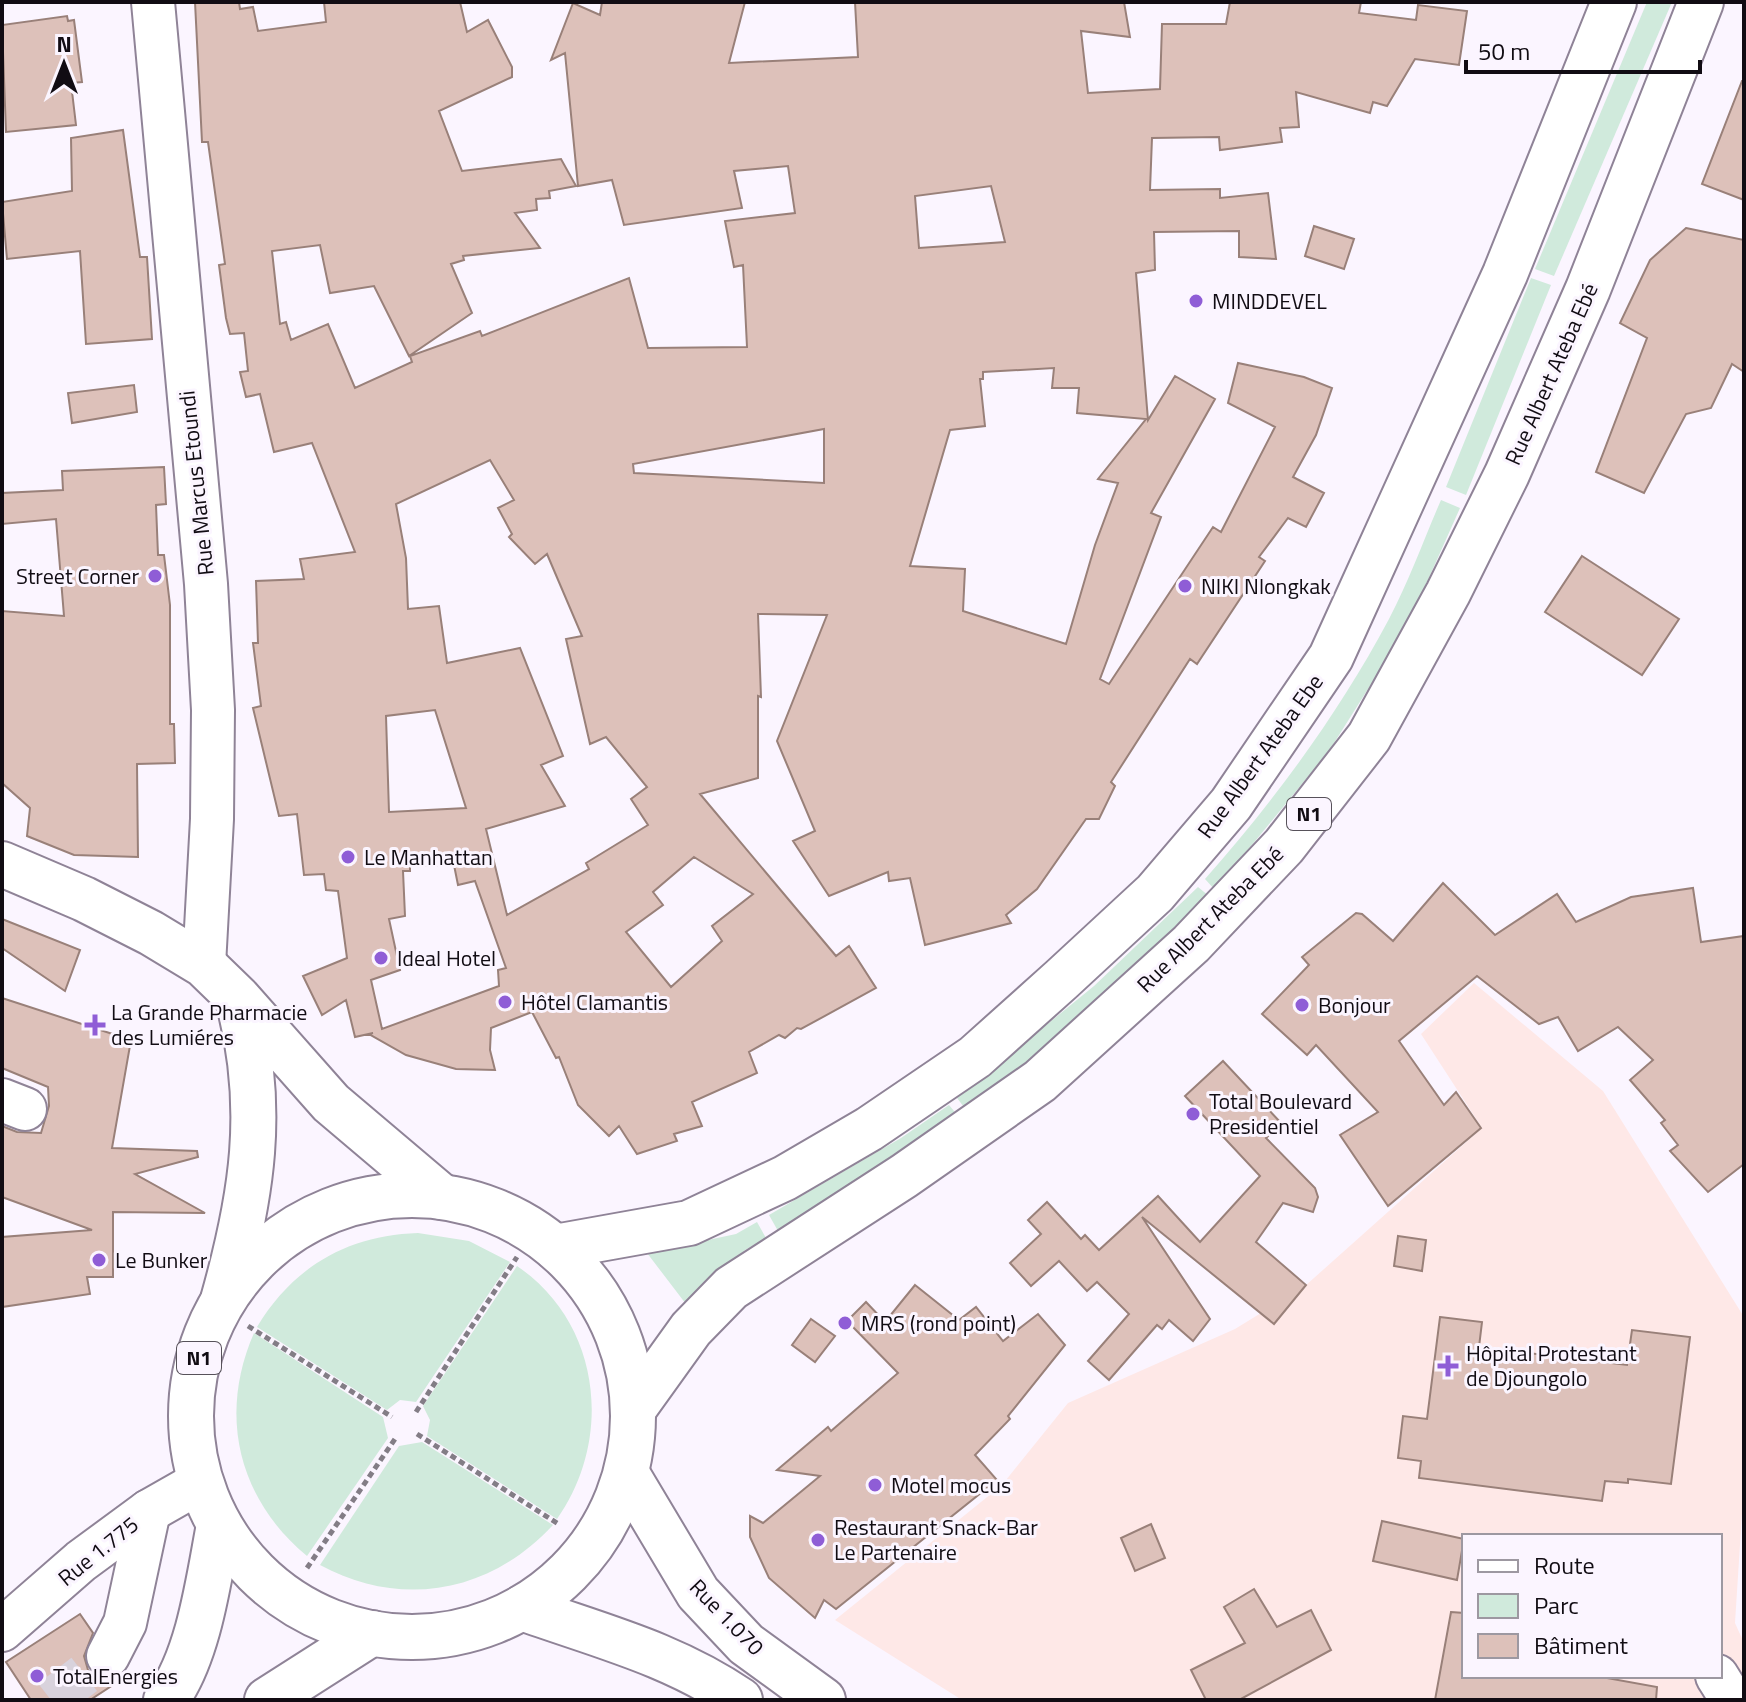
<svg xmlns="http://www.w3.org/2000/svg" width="1746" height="1702" font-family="'Titillium Web',sans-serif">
<rect width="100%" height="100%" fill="#fbf5ff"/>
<!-- medical -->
<path fill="#fee8e7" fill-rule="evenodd" d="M 1474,983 L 1603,1091 L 1744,1317 L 1744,1482 L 1735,1623 L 1744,1643 L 1744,1700 L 962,1700 L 835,1620 L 1002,1485 L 1068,1403 L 1235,1329 L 1305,1286 L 1482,1128 L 1421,1034 ZM 1464,1536 L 1720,1536 L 1720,1676 L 1464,1676 Z"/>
<!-- green -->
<g fill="#d0eadc">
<polygon points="1647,2 1672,2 1554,276 1535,269"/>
<polygon points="1531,278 1551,285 1466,495 1446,487"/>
<path d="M 1441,500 L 1460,508 L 1407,627 L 1329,751 L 1215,890 L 1205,879 C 1275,800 1339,713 1389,619 C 1409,581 1424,539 1441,500 Z"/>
<path d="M 1198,887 L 1209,896 C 1136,975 1052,1045 967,1111 L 957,1098 L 1094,986 Z"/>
<polygon points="949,1105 959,1117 778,1231 769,1215 901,1138"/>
<polygon points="757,1222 766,1238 745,1250 689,1308 647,1253 736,1234"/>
<path d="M 418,1233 L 469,1241 L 510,1262 L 416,1402 L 400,1400 L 387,1410 L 257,1327 C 293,1267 348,1235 418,1233 Z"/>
<path d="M 517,1266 C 601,1323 614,1438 557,1519 L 427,1436 L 430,1420 L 423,1406 Z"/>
<path d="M 254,1333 L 383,1417 L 388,1438 L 307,1556 C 238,1499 218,1415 254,1333 Z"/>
<path d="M 422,1442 L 553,1525 C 490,1593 401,1609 320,1565 L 399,1446 Z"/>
</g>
<!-- building -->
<g fill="#ddc1ba" stroke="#998079" stroke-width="2" fill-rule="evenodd">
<path d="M 195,2 L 239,2 L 240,9 L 253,7 L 258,31 L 326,22 L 324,2 L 460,2 L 467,32 L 488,20 L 512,67 L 512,77 L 439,111 L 462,171 L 561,159 L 576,186 L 549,191 L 550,198 L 536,199 L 537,210 L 515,213 L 540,248 L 463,256 L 464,260 L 451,264 L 472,313 L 409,356 L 374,286 L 330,293 L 320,245 L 272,251 L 280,324 L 286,322 L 291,340 L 328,324 L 355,388 L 412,362 L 410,356 L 480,331 L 482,336 L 629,278 L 648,348 L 747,347 L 743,265 L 734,267 L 725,221 L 795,213 L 788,166 L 734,171 L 742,208 L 624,225 L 612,180 L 578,186 L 565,53 L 551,60 L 573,3 L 600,15 L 602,2 L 745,2 L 729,63 L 858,57 L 855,2 L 1124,2 L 1130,37 L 1081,31 L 1088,93 L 1160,89 L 1162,24 L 1226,24 L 1230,2 L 1361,2 L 1359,13 L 1416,20 L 1418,5 L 1467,11 L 1459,65 L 1415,59 L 1387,106 L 1373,102 L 1370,113 L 1296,92 L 1299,127 L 1280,128 L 1282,142 L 1220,150 L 1219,137 L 1152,138 L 1150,190 L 1220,189 L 1220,198 L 1268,193 L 1276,259 L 1239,257 L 1239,231 L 1154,232 L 1155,270 L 1136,273 L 1148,420 L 1175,376 L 1215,399 L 1151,513 L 1161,517 L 1100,679 L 1109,684 L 1213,527 L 1221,532 L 1275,427 L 1228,403 L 1238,363 L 1304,377 L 1332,388 L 1316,435 L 1293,477 L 1324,493 L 1306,527 L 1288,518 L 1259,557 L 1265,561 L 1197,664 L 1190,659 L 1111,782 L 1115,786 L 1099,819 L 1086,819 L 1037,889 L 1006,915 L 1011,923 L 925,945 L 910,878 L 889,881 L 888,872 L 829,896 L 793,841 L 815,831 L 777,741 L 827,615 L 758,614 L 761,697 L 758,696 L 758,778 L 700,794 L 836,956 L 849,946 L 876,988 L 801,1029 L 797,1028 L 785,1038 L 779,1035 L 749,1052 L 757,1073 L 692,1102 L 702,1126 L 674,1134 L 677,1141 L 637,1154 L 619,1126 L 609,1136 L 578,1105 L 559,1057 L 556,1058 L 532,1012 L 491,1028 L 490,1050 L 495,1070 L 456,1069 L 406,1055 L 369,1034 L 373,1033 L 355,1037 L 346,1000 L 322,1015 L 303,976 L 347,958 L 338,891 L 326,890 L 324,874 L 304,875 L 297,814 L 279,816 L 253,708 L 261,706 L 253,643 L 258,643 L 256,581 L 304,579 L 300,559 L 355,552 L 312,443 L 274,452 L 260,394 L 246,397 L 240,372 L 248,371 L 244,333 L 230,334 L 226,318 L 219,265 L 225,264 L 208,142 L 202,142 ZM 991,186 L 1005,242 L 919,248 L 915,196 ZM 1054,368 L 1052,388 L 1079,388 L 1077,413 L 1146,419 L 1098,479 L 1118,483 L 1095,545 L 1066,644 L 963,611 L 965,569 L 910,566 L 950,430 L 985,426 L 980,379 L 983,379 L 983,372 ZM 824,429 L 824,483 L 634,473 L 633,464 ZM 490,460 L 514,500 L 498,508 L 512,534 L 509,537 L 535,564 L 547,554 L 582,636 L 566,639 L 590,744 L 606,737 L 647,787 L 631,799 L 648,825 L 586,863 L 589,869 L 507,915 L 486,829 L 565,806 L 541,765 L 563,756 L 520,648 L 447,663 L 439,606 L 408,609 L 406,558 L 396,504 ZM 435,710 L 466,808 L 389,812 L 386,716 ZM 694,857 L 753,894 L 712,926 L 722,941 L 671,987 L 626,932 L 663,905 L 653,892 ZM 454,865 L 458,885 L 475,881 L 506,968 L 498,970 L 499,986 L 382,1029 L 371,980 L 400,970 L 389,919 L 405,916 L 403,871 L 410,871 L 410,866 Z"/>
<polygon points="67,16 68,21 74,20 82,82 71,83 76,125 6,132 2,25"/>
<polygon points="1742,81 1744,81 1744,200 1702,184"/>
<polygon points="123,130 140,257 147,257 152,339 86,344 80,251 7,259 2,202 72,191 71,138"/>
<polygon points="1314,226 1354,239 1344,269 1305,256"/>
<polygon points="1686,228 1744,240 1744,372 1732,364 1711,408 1686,414 1644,493 1596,472 1647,338 1620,323 1650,260"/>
<polygon points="134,385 137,412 72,423 68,393"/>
<polygon points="164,467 166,504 156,505 158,555 164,555 170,605 170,724 174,724 175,763 137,764 138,857 74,855 27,836 30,808 2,783 2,611 64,616 56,519 2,524 2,493 63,490 62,471"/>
<polygon points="1582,556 1679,619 1642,675 1545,612"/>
<polygon points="1443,883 1495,935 1557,894 1576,922 1631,897 1693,888 1701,942 1744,936 1744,1164 1708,1192 1670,1151 1678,1145 1661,1123 1665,1120 1630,1080 1653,1060 1618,1027 1578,1051 1558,1017 1539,1024 1477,976 1399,1041 1444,1105 1456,1092 1481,1128 1388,1206 1340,1135 1378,1112 1316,1045 1307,1055 1262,1014 1309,965 1302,957 1356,913 1362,914 1393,941"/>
<polygon points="2,919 80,950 65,991 2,948"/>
<polygon points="2,998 131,1040 112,1148 197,1151 198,1157 135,1174 205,1213 113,1212 113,1277 87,1277 90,1294 2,1307 2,1237 92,1230 2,1197 2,1126 17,1132 41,1133 49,1106 48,1087 2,1068"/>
<polygon points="1223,1061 1282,1124 1266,1138 1315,1188 1318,1197 1313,1212 1283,1203 1256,1242 1306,1285 1274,1324 1142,1217 1210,1319 1193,1341 1169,1320 1162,1329 1157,1325 1109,1380 1088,1361 1129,1314 1097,1282 1087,1291 1059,1261 1031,1286 1010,1263 1041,1234 1028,1220 1047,1202 1081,1239 1085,1235 1099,1250 1158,1196 1200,1242 1260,1176 1185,1096"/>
<polygon points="1398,1236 1426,1240 1422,1271 1394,1266"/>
<polygon points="915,1285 959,1320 976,1307 1003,1341 1038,1314 1065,1345 1008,1416 1010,1419 975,1455 997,1480 836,1609 824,1600 815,1618 769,1578 750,1537 750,1516 763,1523 820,1476 777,1470 828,1427 831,1431 898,1373 847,1321 866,1302 885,1322"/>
<polygon points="1440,1317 1482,1322 1479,1347 1627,1365 1632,1330 1690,1337 1671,1484 1628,1479 1628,1483 1605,1481 1602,1501 1419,1478 1421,1461 1398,1458 1403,1416 1427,1419"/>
<polygon points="811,1319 835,1336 815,1362 792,1345"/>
<polygon points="1382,1521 1464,1539 1457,1580 1373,1561"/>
<polygon points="1151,1524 1165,1558 1135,1571 1121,1538"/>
<polygon points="1254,1589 1277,1627 1311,1610 1331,1650 1239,1700 1206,1700 1191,1670 1245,1643 1224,1607"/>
<polygon points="1451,1612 1464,1613 1464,1676 1596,1676 1657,1687 1656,1700 1435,1700"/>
<polygon points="80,1614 93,1633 84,1656 88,1670 98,1678 122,1679 90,1700 31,1700 6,1662"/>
</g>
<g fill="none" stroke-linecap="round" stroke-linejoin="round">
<!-- minor-tunnel -->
<polyline stroke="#d8d2dc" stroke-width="42" stroke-dasharray="42 21" stroke-linecap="butt" points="51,1700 108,1656"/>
<defs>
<g id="minor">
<polyline points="153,2 206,584 213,710 212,819 204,965"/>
<polyline points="2,1100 25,1109"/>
<polyline points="2,1630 81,1561 149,1511 200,1482"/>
<polyline points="108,1656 125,1623 149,1511"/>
<polyline points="1717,1676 1732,1700"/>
</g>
<g id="major">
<polyline points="2,864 84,899 151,933 204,965 238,998 331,1103 442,1197"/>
<path d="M 223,1300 C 252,1197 266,1109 239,1004"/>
<polyline points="627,1474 698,1593 746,1644 823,1700"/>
<path d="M 522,1608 C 600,1636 671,1653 740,1700"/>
</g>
<g id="highway">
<circle cx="412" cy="1416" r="221"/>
<polyline points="555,1247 689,1223 785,1178 869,1129 975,1057 1062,979 1155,893 1231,804 1331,657 1505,274 1614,2"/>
<polyline points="635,1407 691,1329 731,1288 904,1176 1040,1081 1191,944 1284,846 1369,737 1448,593 1507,474 1588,289 1701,2"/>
<path d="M 166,1700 C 199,1657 209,1577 219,1525"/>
<polyline points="267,1700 372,1633"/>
</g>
</defs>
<!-- minor casing -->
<use href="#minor" stroke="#8f8397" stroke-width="46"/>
<!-- major casing -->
<use href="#major" stroke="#8f8397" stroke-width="48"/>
<!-- highway casing -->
<use href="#highway" stroke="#8f8397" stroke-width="48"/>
<!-- path -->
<g stroke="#837d86" stroke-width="5" stroke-dasharray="6 4" stroke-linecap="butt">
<polyline points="248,1326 392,1417"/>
<polyline points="416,1412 517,1257"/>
<polyline points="417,1434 560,1525"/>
<polyline points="307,1568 397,1436"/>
</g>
<!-- minor -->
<use href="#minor" stroke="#fff" stroke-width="42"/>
<!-- major -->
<use href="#major" stroke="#fff" stroke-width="44"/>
<!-- highway -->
<use href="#highway" stroke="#fff" stroke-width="44"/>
</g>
<!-- markers -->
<g fill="#8f5dd6" stroke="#fbf5ff" stroke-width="3">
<circle cx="1196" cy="301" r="8"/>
<circle cx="155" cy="576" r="8"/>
<circle cx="1185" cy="586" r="8"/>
<circle cx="348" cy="857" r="8"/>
<circle cx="381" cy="958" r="8"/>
<circle cx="505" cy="1002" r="8"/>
<circle cx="1302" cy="1005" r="8"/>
<path d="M91 1013h8v8h8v8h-8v8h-8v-8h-8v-8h8z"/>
<circle cx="1193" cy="1114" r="8"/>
<circle cx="99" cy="1260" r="8"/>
<circle cx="845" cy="1323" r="8"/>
<path d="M1444 1354h8v8h8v8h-8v8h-8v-8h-8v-8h8z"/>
<circle cx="875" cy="1485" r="8"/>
<circle cx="818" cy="1540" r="8"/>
<circle cx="37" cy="1676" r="8"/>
</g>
<g text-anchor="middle" stroke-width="6" stroke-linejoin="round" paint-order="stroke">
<!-- shield labels -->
<g fill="#fbf5ff" stroke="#57525a" stroke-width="2">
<rect x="1287" y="798" width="44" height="32" rx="6"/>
<rect x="177" y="1342" width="44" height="32" rx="6"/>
</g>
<g font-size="20" font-weight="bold" fill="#110c13">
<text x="1309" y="821">N1</text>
<text x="199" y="1365">N1</text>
</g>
<!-- poi labels -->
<g font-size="22" fill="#110c13" stroke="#fbf5ff" text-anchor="start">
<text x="1212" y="309">MINDDEVEL</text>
<text x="139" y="584" text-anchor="end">Street Corner</text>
<text x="1201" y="594">NIKI Nlongkak</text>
<text x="364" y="865">Le Manhattan</text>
<text x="397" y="966">Ideal Hotel</text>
<text x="521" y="1010">Hôtel Clamantis</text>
<text x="1318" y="1013">Bonjour</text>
<text x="111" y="1020">La Grande Pharmacie<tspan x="111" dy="25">des Lumiéres</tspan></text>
<text x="1209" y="1109">Total Boulevard<tspan x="1209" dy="25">Presidentiel</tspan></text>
<text x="115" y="1268">Le Bunker</text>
<text x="861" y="1331">MRS (rond point)</text>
<text x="1466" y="1361">Hôpital Protestant<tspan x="1466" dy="25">de Djoungolo</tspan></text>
<text x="891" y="1493">Motel mocus</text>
<text x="834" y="1535">Restaurant Snack-Bar<tspan x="834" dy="25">Le Partenaire</tspan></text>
<text x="53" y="1684">TotalEnergies</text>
</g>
<!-- street labels -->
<g font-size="22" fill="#110c13" stroke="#fbf5ff">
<text transform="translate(1551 374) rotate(-66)" y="8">Rue Albert Ateba Ebé</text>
<text transform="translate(196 483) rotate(-96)" y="8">Rue Marcus Etoundi</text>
<text transform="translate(1260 756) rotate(-54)" y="8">Rue Albert Ateba Ebe</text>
<text transform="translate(1210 919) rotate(-45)" y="8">Rue Albert Ateba Ebé</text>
<text transform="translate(98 1551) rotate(-39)" y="8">Rue 1.775</text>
<text transform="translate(727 1617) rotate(46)" y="8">Rue 1.070</text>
</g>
</g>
<!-- border -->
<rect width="1746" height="1702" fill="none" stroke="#110c13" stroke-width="8"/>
<!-- legend -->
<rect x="1462" y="1534" width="260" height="144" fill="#fbf5ff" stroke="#9d98a1" stroke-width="2"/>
<rect x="1478" y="1560" width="40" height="12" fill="#ffffff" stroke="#9d98a1" stroke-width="2"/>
<text x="1534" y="1574" font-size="24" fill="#110c13">Route</text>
<rect x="1478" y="1594" width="40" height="24" fill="#d0eadc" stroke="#9d98a1" stroke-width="2"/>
<text x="1534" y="1614" font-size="24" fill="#110c13">Parc</text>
<rect x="1478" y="1634" width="40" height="24" fill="#ddc1ba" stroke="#9d98a1" stroke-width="2"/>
<text x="1534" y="1654" font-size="24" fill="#110c13">Bâtiment</text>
<!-- north arrow -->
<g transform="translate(64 64)" stroke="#fbf5ff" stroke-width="6" paint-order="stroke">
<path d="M0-6L14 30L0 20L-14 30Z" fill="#110c13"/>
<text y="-12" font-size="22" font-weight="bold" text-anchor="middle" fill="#110c13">N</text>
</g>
<!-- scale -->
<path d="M1466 60v12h234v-12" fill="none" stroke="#110c13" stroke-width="4"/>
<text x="1478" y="60" font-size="24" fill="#110c13" stroke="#fbf5ff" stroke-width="6" paint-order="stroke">50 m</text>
</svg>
